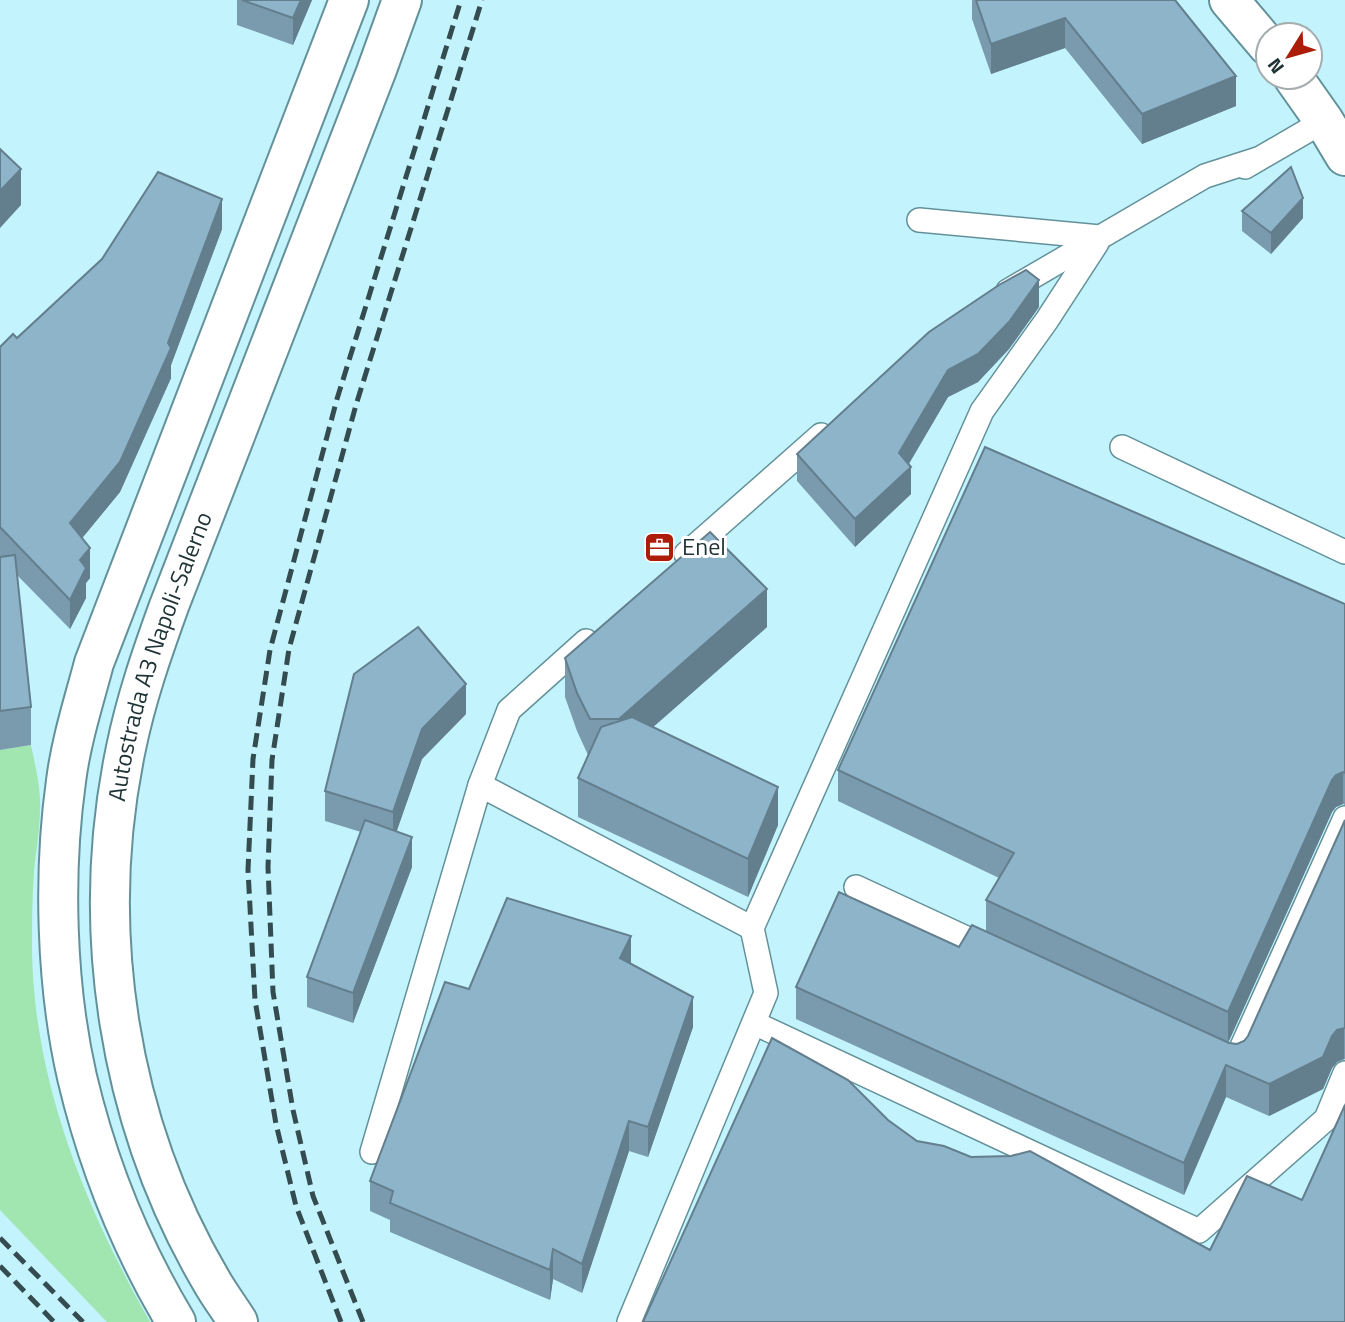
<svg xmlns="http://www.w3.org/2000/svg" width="1345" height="1322" font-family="'Titillium Web',sans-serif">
<rect width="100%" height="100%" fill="#c3f4fe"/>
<!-- green -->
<path fill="#a1e5b0" d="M 31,745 C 35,765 41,788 40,808 C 40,829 36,851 34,872 C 32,898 32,925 32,951 C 34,1083 86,1209 150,1322 L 107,1322 L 0,1210 L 0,750 Z"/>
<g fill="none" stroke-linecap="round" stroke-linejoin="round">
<defs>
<g id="service">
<polyline points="1245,167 1324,121"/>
<polyline points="919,220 1100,237"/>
<polyline points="1008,291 1205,176 1258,159"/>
<polyline points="1122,447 1345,552"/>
<polyline points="686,554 821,435"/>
<polyline points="480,785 752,928"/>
<polyline points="856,887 992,950"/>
<polyline points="754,1023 1199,1231 1326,1119 1345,1073"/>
<polyline points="1230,1059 1235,1062 1345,818"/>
<polyline points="372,1152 480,785 509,710 586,641"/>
<polyline points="629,1322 766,993 752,928 982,411 1047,320 1097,243"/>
</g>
<g id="secondary">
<polyline points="1229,0 1268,46"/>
<polyline points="1293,77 1324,121 1345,156"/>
</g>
<g id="motorway">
<path d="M 176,1322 C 131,1247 97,1162 77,1077 C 56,985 53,874 66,781 C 71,741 84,701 94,663 L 349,0"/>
<path id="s1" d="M 238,1322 C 230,1309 220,1296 212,1282 C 118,1123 88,928 126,748 C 136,699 152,653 169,606 L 376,72 L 402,0"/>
</g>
</defs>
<!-- service casing -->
<use href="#service" stroke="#63919a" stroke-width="26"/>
<!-- secondary casing -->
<use href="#secondary" stroke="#63919a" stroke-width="42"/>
<!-- motorway casing -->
<use href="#motorway" stroke="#63919a" stroke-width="42"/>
<!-- service -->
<use href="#service" stroke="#fff" stroke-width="23"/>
<!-- secondary -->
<use href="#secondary" stroke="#fff" stroke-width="38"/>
<!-- motorway -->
<use href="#motorway" stroke="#fff" stroke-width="38"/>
<!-- rail -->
<g stroke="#344c50" stroke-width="5" stroke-dasharray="14 7" stroke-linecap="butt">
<polyline points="0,1238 83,1322"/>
<polyline points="0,1266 54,1322"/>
<polyline points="341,1322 296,1206 276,1124 255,1000 248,870 253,759 270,650 337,399 461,0"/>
<polyline points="363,1322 313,1196 293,1110 273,992 268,867 272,760 289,649 356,405 482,0"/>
</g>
</g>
<!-- wall -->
<g fill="#799bad">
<polygon points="237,0 312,0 293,45 237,25"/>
<polygon points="972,0 1175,0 1236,106 1142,144 1065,48 991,74 972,19"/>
<polygon points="1242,211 1303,218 1271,254 1242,231"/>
<polygon points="222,229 171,365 171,378 120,492 82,538 90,578 86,583 86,598 70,629 17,575 31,707 31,745 0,750 0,347"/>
<polygon points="1039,307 1009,349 978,382 948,397 909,464 911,494 855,547 797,481 797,454"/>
<polygon points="1345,604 1345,805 1343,804 1336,807 1332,812 1228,1043 1237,1044 1244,1041 1248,1036 1345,820 1345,1059 1337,1062 1332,1068 1323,1089 1269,1116 1226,1097 1184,1195 796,1019 796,987 959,947 986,931 986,900 999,878 838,801 838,770"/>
<polygon points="767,627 653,727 778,825 748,897 578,817 578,778 588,755 577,731 565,697 565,658"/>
<polygon points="466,714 422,759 396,831 412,867 353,1023 307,1007 307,977 361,832 325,821 325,791"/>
<polygon points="631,963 693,1027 648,1157 629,1151 582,1293 553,1279 550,1300 390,1232 390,1220 370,1211 370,1181 469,989"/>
</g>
<!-- shaded-wall -->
<g fill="#637e8d">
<polygon points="301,0 312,0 293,45 293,18"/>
<polygon points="1065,18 1065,48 991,74 991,44"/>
<polygon points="1236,76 1236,106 1142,144 1142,114"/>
<polygon points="21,169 21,205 0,228 0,191"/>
<polygon points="1303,198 1303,218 1271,254 1271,233"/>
<polygon points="222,199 222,229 171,365 171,378 120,492 70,553 70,523 168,343"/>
<polygon points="1039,280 1039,307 1009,349 978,382 948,397 902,475 911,467 911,494 855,547 855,519 899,453 948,370"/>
<polygon points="90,548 90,578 86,583 86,598 70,629 70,600 80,560"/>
<polygon points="767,589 767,627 619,757 619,719"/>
<polygon points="466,684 466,714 422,759 393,842 393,812 422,729"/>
<polygon points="1343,772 1343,804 1336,807 1332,812 1228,1043 1228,1012 1332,780 1336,775"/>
<polygon points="778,787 778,825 748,897 748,859"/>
<polygon points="412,837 412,867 353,1023 353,993"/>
<polygon points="631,936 631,966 620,958"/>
<polygon points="693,997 693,1027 648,1157 648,1127"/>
<polygon points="1344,1027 1344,1059 1337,1062 1332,1068 1323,1089 1269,1116 1269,1084 1337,1030"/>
<polygon points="1226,1065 1226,1097 1184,1195 1184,1163"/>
<polygon points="629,1121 629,1151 582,1293 582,1264"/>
<polygon points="553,1249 553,1279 550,1300 550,1270"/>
</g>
<!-- building -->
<g fill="#8db4c9" stroke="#637e8d" stroke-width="2">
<polygon points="242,0 301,0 293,18"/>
<polygon points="976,0 1175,0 1236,76 1142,114 1065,18 991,44"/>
<polygon points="0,149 21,169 0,191"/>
<polygon points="1291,167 1303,198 1271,233 1242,211"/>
<polygon points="158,172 222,199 168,343 171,348 120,462 70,523 90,548 80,560 86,568 70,600 0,527 0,347 13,334 17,338 102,259"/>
<polygon points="1026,270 1039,280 1009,322 978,354 948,370 899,453 911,467 855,519 797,454 929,332 999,285"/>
<polygon points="985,447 1345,604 1345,773 1343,772 1336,775 1332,780 1228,1012 986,900 1014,853 838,770"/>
<polygon points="710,532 767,589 619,719 590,719 577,693 565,658"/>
<polygon points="15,555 31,707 0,711 0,557"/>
<polygon points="418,627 466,684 422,729 393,812 325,791 354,674"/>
<polygon points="632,717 778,787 748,859 578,778 601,727"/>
<polygon points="365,820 412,837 353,993 307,977"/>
<polygon points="1345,820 1345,1028 1337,1030 1332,1036 1323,1057 1269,1084 1226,1065 1184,1163 796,987 839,892 959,947 972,925 1229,1043 1237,1044 1244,1041 1248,1036"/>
<polygon points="507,898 631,936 620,958 693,997 648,1127 629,1121 582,1264 553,1249 550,1270 390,1203 393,1191 370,1181 445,982 469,989"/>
<polygon points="772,1038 848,1080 888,1120 917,1141 944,1146 971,1157 1011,1156 1030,1151 1210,1250 1247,1176 1302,1200 1345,1105 1345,1322 643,1322"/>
</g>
<!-- icons -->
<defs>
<symbol id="office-square" viewBox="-11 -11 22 22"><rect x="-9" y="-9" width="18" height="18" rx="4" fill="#ab1c09" stroke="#fff"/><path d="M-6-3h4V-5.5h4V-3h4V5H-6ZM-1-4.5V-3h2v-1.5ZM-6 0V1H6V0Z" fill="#fff"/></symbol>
</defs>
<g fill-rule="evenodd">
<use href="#office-square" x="642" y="530" width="35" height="35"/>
</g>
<g text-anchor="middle" stroke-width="6" stroke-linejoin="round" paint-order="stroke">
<!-- poi labels -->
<g font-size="24" fill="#1f3336" stroke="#fff" text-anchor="start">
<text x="682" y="555">Enel</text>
</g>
<!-- street labels -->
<g font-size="24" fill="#1f3336" stroke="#fff">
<text dy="8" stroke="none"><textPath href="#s1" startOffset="698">Autostrada A3 Napoli-Salerno</textPath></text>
</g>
</g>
<!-- north arrow -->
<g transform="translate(1289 56) rotate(233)"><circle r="33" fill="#ffffff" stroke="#a5adaf" stroke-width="2"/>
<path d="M0-5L12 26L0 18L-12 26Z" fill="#ab1c09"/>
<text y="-10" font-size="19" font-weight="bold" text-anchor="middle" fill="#1f3336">N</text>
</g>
</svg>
